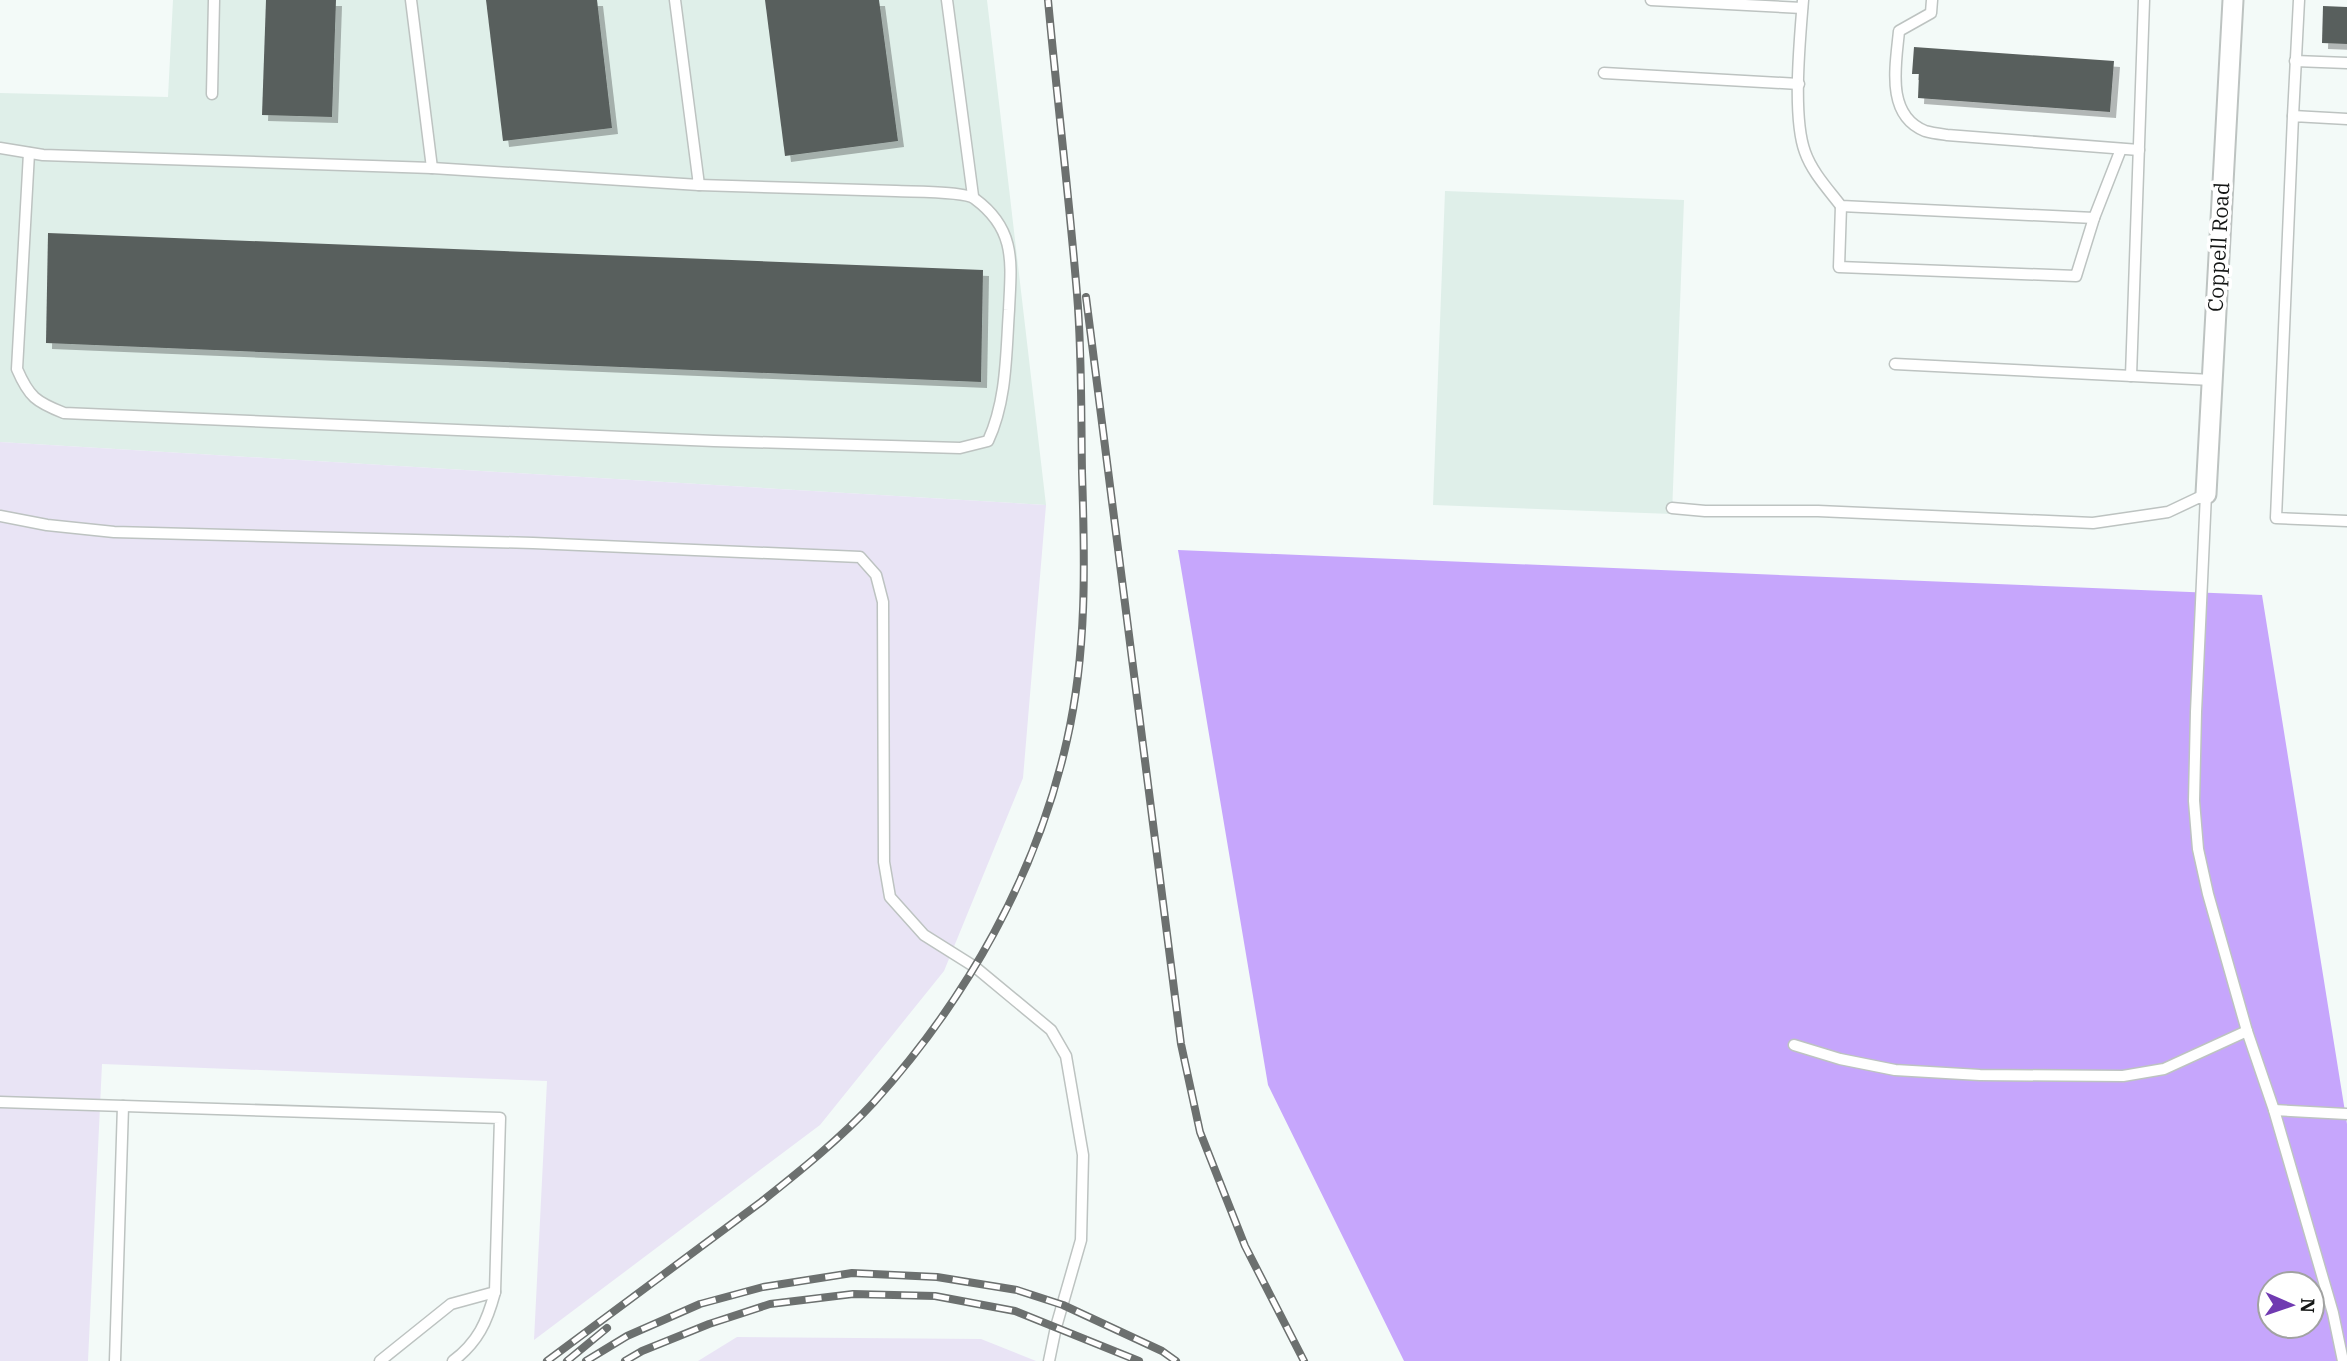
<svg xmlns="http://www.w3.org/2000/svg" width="2347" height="1361" font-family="'IBM Plex Serif',serif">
<defs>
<filter id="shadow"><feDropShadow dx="6" dy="6" stdDeviation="0" flood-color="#0004"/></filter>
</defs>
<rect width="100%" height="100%" fill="#f3faf8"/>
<!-- built -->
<g fill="#dfefe9">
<polygon points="173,0 987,0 1046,505 0,442 0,93 168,97"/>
<polygon points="1445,191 1684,200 1672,514 1433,505"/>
</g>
<!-- green -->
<g fill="#e9e4f5">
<polygon points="0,442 1046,505 1023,778 944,971 820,1125 534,1340 547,1081 102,1064 88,1361 0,1361"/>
<polygon points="737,1337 981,1339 1036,1361 698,1361"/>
</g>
<!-- forest -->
<path fill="#c6a6fc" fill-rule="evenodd" d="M 1178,550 L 2262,595 L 2347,1124 L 2347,1361 L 1404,1361 L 1268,1085 ZM 2270,1284 L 2312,1284 L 2312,1326 L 2270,1326 Z"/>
<!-- building -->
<g fill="#595f5d" filter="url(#shadow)">
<polygon points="266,0 336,0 332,117 262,115"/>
<polygon points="486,0 597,0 612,128 503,141"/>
<polygon points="765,0 879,0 898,141 785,156"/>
<polygon points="2323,6 2347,7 2347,44 2322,43"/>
<polygon points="1914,47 2114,61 2110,112 1918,98 1919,74 1912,74"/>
<polygon points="48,233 983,270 981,382 46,343"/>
</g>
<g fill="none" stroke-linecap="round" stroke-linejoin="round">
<defs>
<g id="lane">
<polyline points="411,0 432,168"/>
<polyline points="947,0 973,196"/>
<polyline points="1651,0 1802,8"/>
<path d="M 1803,0 C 1800,38 1792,117 1805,152 C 1812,172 1828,189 1841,206 L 2094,218 L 2121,149"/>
<path d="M 1932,0 L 1931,13 L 1899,31 C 1896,64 1885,115 1925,131 C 1932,133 1940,134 1947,135 L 2139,150"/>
<polyline points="2295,61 2347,63"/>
<polyline points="1604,73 1799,84"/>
<polyline points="212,94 214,0"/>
<polyline points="2293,116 2299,0"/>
<polyline points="2347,119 2293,116 2276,518 2347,521"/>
<polyline points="0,148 43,155 432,168 699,185 675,0"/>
<path d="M 29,153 L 17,369 C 29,397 36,402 64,413 L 714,441 L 960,448 L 988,441 C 1007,400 1006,353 1009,310 C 1011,264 1017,230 975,199 C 966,191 911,192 896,191 C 830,189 765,187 699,185"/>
<polyline points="1841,206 1839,267 2076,276 2094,218"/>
<polyline points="1895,364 2212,380"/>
<polyline points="2131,376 2144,0"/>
<polyline points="1672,508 1705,511 1818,511 2093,523 2168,512 2206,494 2196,712 2194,801 2198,849 2208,894 2247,1031 2274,1110 2333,1313 2343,1361"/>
<polyline points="0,516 47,525 114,532 533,543 860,557 876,575 883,602 884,862 890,897 924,935 975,967 1051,1030 1066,1056 1083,1155 1081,1240 1056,1327 1049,1361"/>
<polyline points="1794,1045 1840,1059 1895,1070 1980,1075 2123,1076 2164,1069 2247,1031"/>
<polyline points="0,1102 500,1118 495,1292 451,1304 380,1361"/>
<polyline points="2274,1110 2347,1114"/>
<polyline points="115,1361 123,1106"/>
<path d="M 453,1361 C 478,1342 487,1322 495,1292"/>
</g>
<polyline id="street" points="2206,494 2233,0"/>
</defs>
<!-- lane casing -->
<use href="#lane" stroke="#bdc3c1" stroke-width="13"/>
<!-- street casing -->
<use href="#street" stroke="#bdc3c1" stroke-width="23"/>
<!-- lane -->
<use href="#lane" stroke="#fff" stroke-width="10"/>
<!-- street -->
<use href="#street" stroke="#fff" stroke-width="19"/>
<defs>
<g id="rail">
<polyline points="1086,297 1181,1044 1200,1132 1245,1246 1304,1361"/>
<path d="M 547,1361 L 761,1202 C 800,1171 840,1139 874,1102 C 966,1000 1037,875 1067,740 C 1087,652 1085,562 1082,472 C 1081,413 1082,353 1077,294 C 1069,196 1057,98 1048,0"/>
<polyline points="567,1361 607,1328"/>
<polyline points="586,1361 627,1336 700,1304 763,1287 852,1273 937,1277 1017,1290 1063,1305 1162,1351 1176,1361"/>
<polyline points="625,1361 642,1351 709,1324 770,1304 853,1294 935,1296 1015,1311 1139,1361"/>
</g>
</defs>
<!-- rail casing -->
<use href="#rail" stroke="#6c706f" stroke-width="8"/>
<!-- rail -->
<use href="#rail" stroke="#fff" stroke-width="5" stroke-dasharray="16" stroke-linecap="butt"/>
</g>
<g text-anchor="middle" stroke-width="7" stroke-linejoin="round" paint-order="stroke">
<!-- street labels -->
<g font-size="21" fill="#141615" stroke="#fff">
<text transform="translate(2219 247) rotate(-87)" y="7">Coppell Road</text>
</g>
</g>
<!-- north arrow -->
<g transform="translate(2291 1305) rotate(92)"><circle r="33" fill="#ffffff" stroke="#a1a2a1" stroke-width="2"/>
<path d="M0-5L12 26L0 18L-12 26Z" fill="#703ab1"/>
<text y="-10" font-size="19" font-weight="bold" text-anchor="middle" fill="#141615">N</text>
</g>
</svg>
